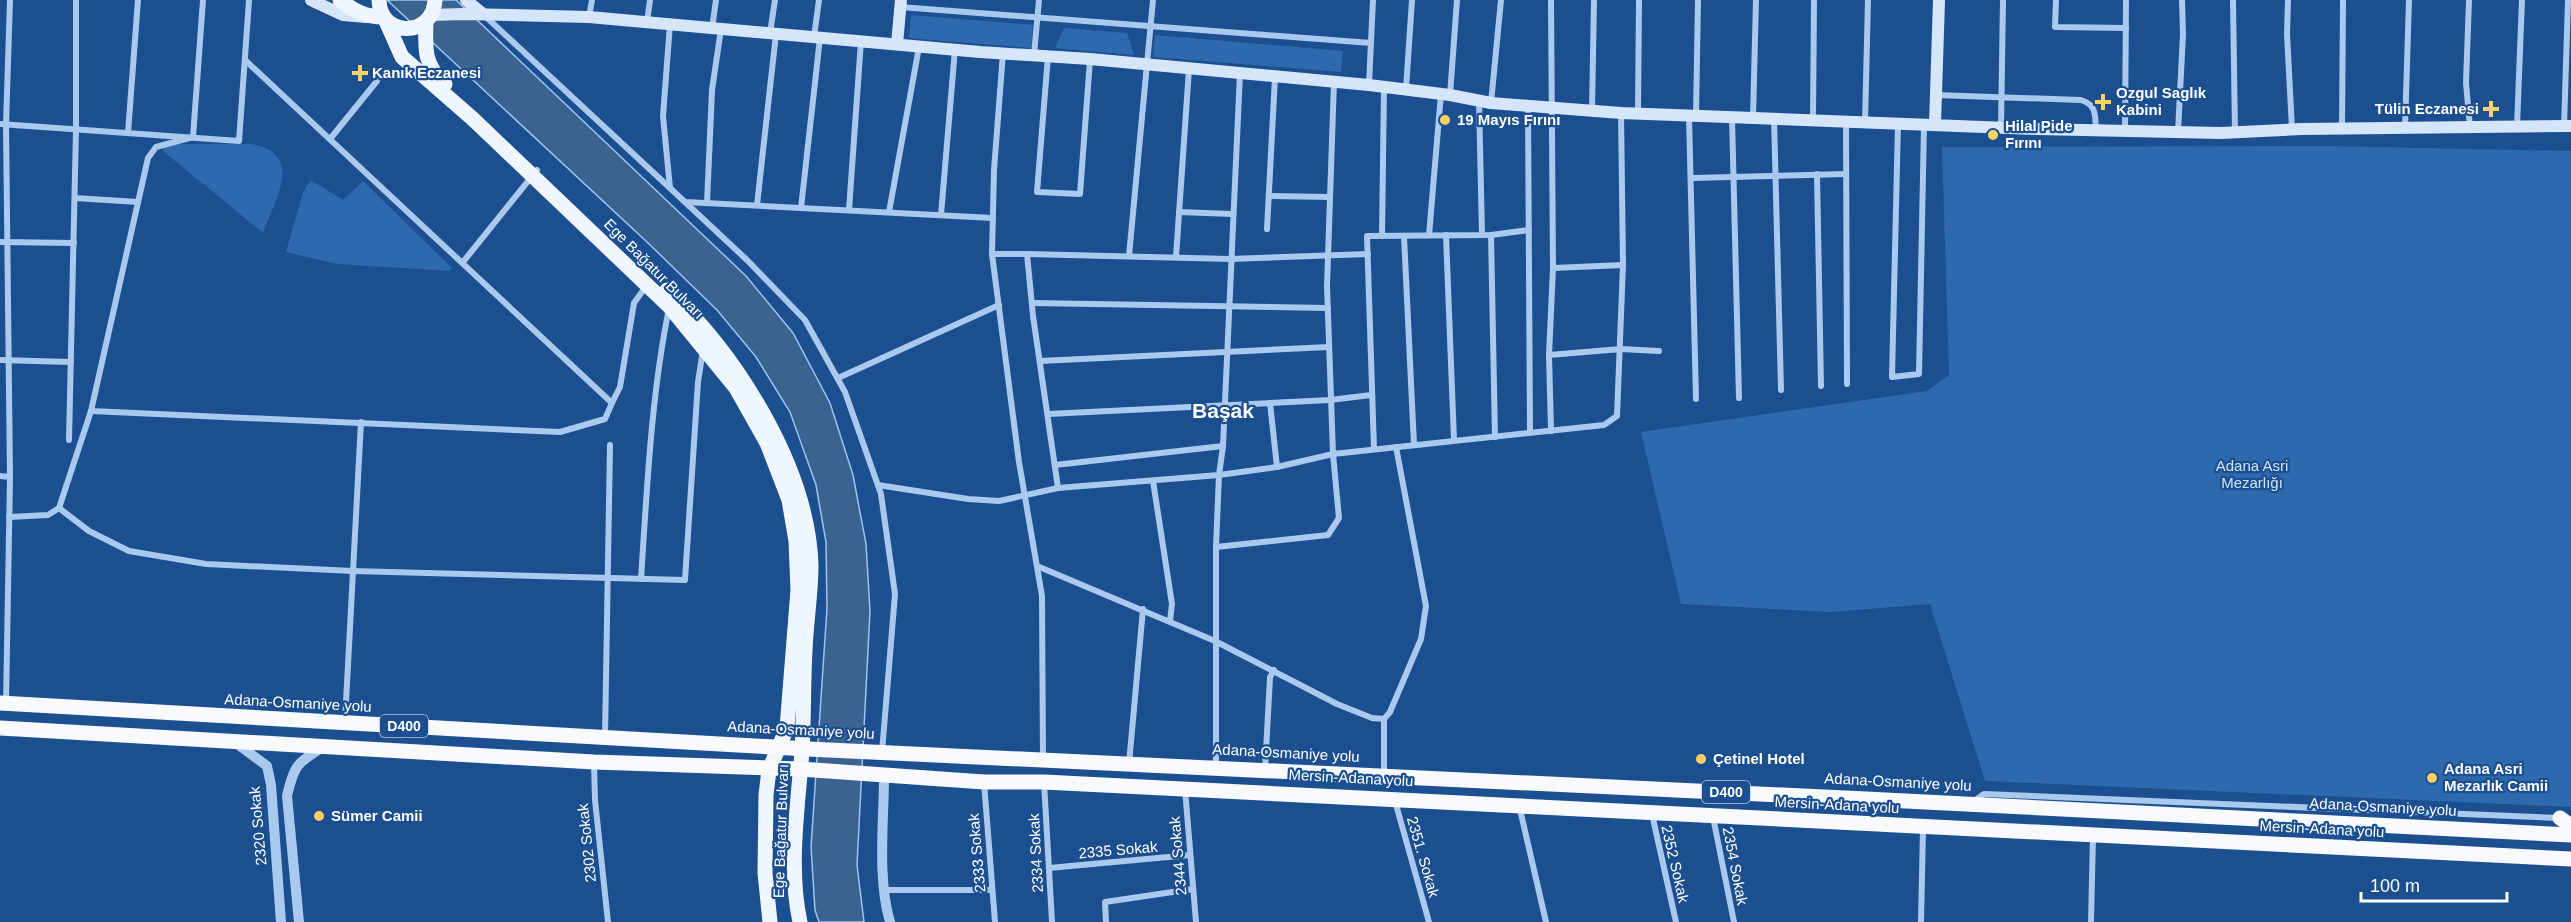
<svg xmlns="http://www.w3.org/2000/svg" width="2571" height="922" font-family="Arial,sans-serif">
<rect width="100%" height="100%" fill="#1b4f8f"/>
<!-- green -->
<g fill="#2e69ad">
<polygon points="911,15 1033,25 1031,48 909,38"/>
<polygon points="1064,28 1127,33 1134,55 1055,48"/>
<polygon points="1155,35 1343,51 1341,72 1153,57"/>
<path d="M 164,144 L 252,144 C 305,154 275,200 263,233 L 163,151 Z"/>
<polygon points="2329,146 2571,151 2571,807 1985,781 1930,604 1831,612 1681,604 1641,432 1927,391 1949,375 1942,147"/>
<polygon points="311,180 343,200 363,181 452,268 450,271 337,264 286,252 303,192"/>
</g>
<!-- water -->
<polygon fill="#3c6290" stroke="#9cc4f0" stroke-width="1.5" points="387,0 456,0 746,276 793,333 830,403 853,475 866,544 870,611 857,865 864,922 819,922 815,910 811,847 827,608 826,542 816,485 790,412 756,357 717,310 647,242"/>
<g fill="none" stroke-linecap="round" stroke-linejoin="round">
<!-- minor -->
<g stroke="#a9c9ee" stroke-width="6">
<polyline points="203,0 193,137 156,147 148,158 91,411 560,432 605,419 612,403 245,60"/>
<polyline points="2056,0 2055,27 2126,28"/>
<polyline points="2233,0 2235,132"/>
<polyline points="2288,0 2287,34 2292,129"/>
<polyline points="2469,0 2466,83 2470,127"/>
<polyline points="900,7 1371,43"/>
<polyline points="485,16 685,202 993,218"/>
<polyline points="589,17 592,0"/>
<polyline points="647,22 650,0"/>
<polyline points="712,29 716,0"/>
<polyline points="770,33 775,0"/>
<polyline points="814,37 819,0"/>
<polyline points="1003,53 994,170 992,254 1027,254 1033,316 1058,488"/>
<polyline points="1034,55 1039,0"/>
<polyline points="1048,56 1037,192 1080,194 1090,60"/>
<polyline points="1369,84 1373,0"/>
<polyline points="1406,89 1412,0"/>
<polyline points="1450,95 1457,0"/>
<path d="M 1936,95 L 2081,100 C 2097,105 2095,116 2096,130"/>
<polyline points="1479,100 1482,235"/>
<polyline points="1491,103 1501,0"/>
<polyline points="1528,105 1530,433"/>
<polyline points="1592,110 1594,0"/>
<polyline points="1638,113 1639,0"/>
<polyline points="1689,116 1696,399"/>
<polyline points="1696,116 1698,0"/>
<polyline points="1732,117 1739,398"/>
<polyline points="1753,118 1756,0"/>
<polyline points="1774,118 1781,390"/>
<polyline points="1813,120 1814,0"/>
<polyline points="1846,121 1847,384"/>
<polyline points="1865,122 1868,0"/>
<polyline points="0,124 239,141 249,0"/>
<polyline points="1898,124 1892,377 1919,374 1924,125"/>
<polyline points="2517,126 2522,0"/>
<polyline points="2564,127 2568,0"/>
<polyline points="2001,128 2003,0"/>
<polyline points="2342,128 2343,0"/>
<polyline points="2405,128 2409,0"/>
<polyline points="2125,131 2126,0"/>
<polyline points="2178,132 2183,34 2182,0"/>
<polyline points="128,133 138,0"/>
<polyline points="330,139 377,81"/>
<polyline points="1817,174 1821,386"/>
<polyline points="1693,178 1846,174"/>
<polyline points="670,188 663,116 670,24"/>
<polyline points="1269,196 1330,197"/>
<polyline points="75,198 138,202"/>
<polyline points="685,202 747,260 805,320 845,392 881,494 895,594 882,752"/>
<polyline points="707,203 712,90 721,29"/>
<polyline points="757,205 776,34"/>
<polyline points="801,208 820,38"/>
<polyline points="849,210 861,41"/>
<polyline points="889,212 919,47"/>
<polyline points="1179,212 1232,214"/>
<polyline points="941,215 955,49"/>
<polyline points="1267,229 1275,77"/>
<polyline points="1429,235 1441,94"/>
<polyline points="1446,235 1454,440"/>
<polyline points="1491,235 1495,437"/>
<polyline points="1382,236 1384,87"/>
<polyline points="1404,236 1414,445"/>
<polyline points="0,242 74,243"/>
<polyline points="992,254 1019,462 1042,596 1043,760"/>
<polyline points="1027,254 1230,259 1368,254"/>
<polyline points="1129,256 1153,0"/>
<polyline points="1176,257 1189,69"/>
<polyline points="463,262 537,170"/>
<polyline points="1553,268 1623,265"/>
<polyline points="1032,303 1328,308"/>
<polyline points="1549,355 1621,349 1659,351"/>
<polyline points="0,360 71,362"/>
<polyline points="1040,361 1329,347"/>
<polyline points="838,378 999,305"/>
<polyline points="612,403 620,387 634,303 647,285"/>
<polyline points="1270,403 1277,467"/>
<polyline points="1048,414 1330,400 1371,395"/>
<polyline points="1551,431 1549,355 1553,268 1551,0"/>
<polyline points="69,440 76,129 76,0"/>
<polyline points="1374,449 1367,236 1491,235 1529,230"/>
<polyline points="1055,465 1223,446"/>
<polyline points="0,476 10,477 6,125 10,0"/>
<polyline points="1153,481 1172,604 1170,621"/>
<polyline points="878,485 968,499 999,501 1058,488 1219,475 1223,446 1240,73"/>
<polyline points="59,508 89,531 129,551 206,564 353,571 685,580 698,382 703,350"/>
<polyline points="9,517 48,515 59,508 91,411"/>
<polyline points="1216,547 1328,535 1339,518 1333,454 1327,286 1334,82"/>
<polyline points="1037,566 1215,641 1337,704 1372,718 1384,719 1390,712 1421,639 1426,606 1396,447"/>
<path d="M 641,579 C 647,489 651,397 669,308"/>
<polyline points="6,704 10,477"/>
<polyline points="345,721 361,422"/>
<polyline points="605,736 610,445"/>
<polyline points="594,763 595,800 608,922"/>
<polyline points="1129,764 1143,609"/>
<polyline points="1216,767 1216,547 1219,475 1277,467 1333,454 1604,425 1617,416 1623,265 1621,113"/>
<polyline points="1265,770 1270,677 1274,670"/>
<polyline points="1384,775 1384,719"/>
<polyline points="984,782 995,922"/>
<polyline points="1044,782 1052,922"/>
<polyline points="1185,789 1196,922"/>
<polyline points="1395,801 1429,922"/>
<polyline points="1974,801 1984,794 2558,818"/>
<polyline points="1519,805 1546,922"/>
<polyline points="1652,814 1676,922"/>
<polyline points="1713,817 1734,922"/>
<polyline points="1049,868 1190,855"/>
<polyline points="885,890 992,890"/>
<polyline points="1106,922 1105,902 1193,889"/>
<polyline points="1921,922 1923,829"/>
<polyline points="2091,922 2093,837"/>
</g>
<!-- tertiary -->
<g stroke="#a9c9ee" stroke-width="10">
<polyline points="236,743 267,766 271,785 281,922"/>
<path d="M 884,775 C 884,821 877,878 890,922"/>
<path d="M 299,922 L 287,796 C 294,765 297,763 323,747"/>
</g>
<!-- secondary -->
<g stroke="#d6e6fa" stroke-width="12">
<polyline points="311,0 343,15 366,17"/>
<polyline points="466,0 483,14"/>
<polyline points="431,15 464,14 589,17 980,52 1090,59 1369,85 1450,95 1491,103 1621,113 2037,129 2221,133 2301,129 2571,126"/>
<polyline points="897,44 901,0"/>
<polyline points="1935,125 1939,0"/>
</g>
<!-- primary -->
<g stroke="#f0f6ff" stroke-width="15">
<path d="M 340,0 C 354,11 366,17 383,17"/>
<path d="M 379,0 C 380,38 433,38 435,0"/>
<polyline points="385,19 402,57 473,119 669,306 736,388 767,443 789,500 796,541 798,590 787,728 769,770 766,795 765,873 770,922"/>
<path d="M 426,22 C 425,50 424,65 445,84"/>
<path d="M 667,290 C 737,355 808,468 811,565 C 811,593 806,623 805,651 C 803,684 804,717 802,751 C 798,806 788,867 800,922"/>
</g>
<!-- trunk -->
<g stroke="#f8faff" stroke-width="15">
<polyline points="0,703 808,749 1866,799 2571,835"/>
<path d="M 0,728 L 594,762 L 800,769 L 984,782 L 1044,782 C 1553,806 2062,835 2571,859"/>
<polyline points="2560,818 2571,826"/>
</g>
</g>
<!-- markers -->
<g fill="#ffd166" stroke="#1b4f8f" stroke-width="2">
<path d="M357 64h6v6h6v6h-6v6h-6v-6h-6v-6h6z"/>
<path d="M2100 93h6v6h6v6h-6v6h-6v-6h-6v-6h6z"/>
<path d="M2488 100h6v6h6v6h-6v6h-6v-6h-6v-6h6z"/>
<circle cx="1445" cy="120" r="6"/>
<circle cx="1993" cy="135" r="6"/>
<circle cx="1701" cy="759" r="6"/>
<circle cx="2432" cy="778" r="6"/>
<circle cx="319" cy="816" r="6"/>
</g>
<g text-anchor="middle" stroke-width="4.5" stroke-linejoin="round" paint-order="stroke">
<!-- shield labels -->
<g fill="#1b4f8f" stroke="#bbcadd" stroke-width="1.5">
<rect x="380" y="715" width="48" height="22" rx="4.5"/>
<rect x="1702" y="781" width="48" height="22" rx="4.5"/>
</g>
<g font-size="14" font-weight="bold" fill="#fff">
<text x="404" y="731">D400</text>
<text x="1726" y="797">D400</text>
</g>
<!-- poi labels -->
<g font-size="15" font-weight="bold" fill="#fff" stroke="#1b4f8f" text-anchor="start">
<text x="372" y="78">Kanık Eczanesi</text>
<text x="2116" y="98">Ozgul Saglık<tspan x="2116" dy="17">Kabini</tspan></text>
<text x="2479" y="114" text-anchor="end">Tülin Eczanesi</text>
<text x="1457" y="125">19 Mayıs Fırını</text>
<text x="2005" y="131">Hilal Pide<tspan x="2005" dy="17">Fırını</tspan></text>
<text x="1713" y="764">Çetinel Hotel</text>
<text x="2444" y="774">Adana Asri<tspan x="2444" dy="17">Mezarlık Camii</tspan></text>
<text x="331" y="821">Sümer Camii</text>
</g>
<!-- street labels -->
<g font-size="15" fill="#fff" stroke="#1b4f8f">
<text transform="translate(654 269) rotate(45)" y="5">Ege Bağatur Bulvarı</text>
<text transform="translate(298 703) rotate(3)" y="5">Adana-Osmaniye yolu</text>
<text transform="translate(801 730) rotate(3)" y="5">Adana-Osmaniye yolu</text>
<text transform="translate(1286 753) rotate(3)" y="5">Adana-Osmaniye yolu</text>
<text transform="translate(1351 778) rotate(3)" y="5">Mersin-Adana yolu</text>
<text transform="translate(1898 782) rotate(3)" y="5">Adana-Osmaniye yolu</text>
<text transform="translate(1837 805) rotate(3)" y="5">Mersin-Adana yolu</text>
<text transform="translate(2383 807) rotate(3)" y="5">Adana-Osmaniye yolu</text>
<text transform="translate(258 826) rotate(-95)" y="5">2320 Sokak</text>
<text transform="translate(2322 829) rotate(3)" y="5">Mersin-Adana yolu</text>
<text transform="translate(781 831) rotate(-88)" y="5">Ege Bağatur Bulvarı</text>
<text transform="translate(587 843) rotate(-96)" y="5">2302 Sokak</text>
<text transform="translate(1118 850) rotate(-5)" y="5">2335 Sokak</text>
<text transform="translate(977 853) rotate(-95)" y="5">2333 Sokak</text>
<text transform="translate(1036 853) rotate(-93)" y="5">2334 Sokak</text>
<text transform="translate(1178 856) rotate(-95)" y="5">2344 Sokak</text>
<text transform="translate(1423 857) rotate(74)" y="5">2351. Sokak</text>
<text transform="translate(1675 864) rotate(77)" y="5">2352 Sokak</text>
<text transform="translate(1735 866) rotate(79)" y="5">2354 Sokak</text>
</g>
<!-- park labels -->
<g font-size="15" fill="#cfe3fa" stroke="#1b4f8f">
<text x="2252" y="471">Adana Asri<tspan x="2252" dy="17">Mezarlığı</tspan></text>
</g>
<!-- district labels -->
<g font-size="21" font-weight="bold" fill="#fff" stroke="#1b4f8f">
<text x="1223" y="418">Başak</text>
</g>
</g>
<!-- scale -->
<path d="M2361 892v9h146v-9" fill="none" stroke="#ffffff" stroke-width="3"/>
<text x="2370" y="892" font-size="18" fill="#ffffff" stroke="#1b4f8f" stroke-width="4.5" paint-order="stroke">100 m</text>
</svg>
